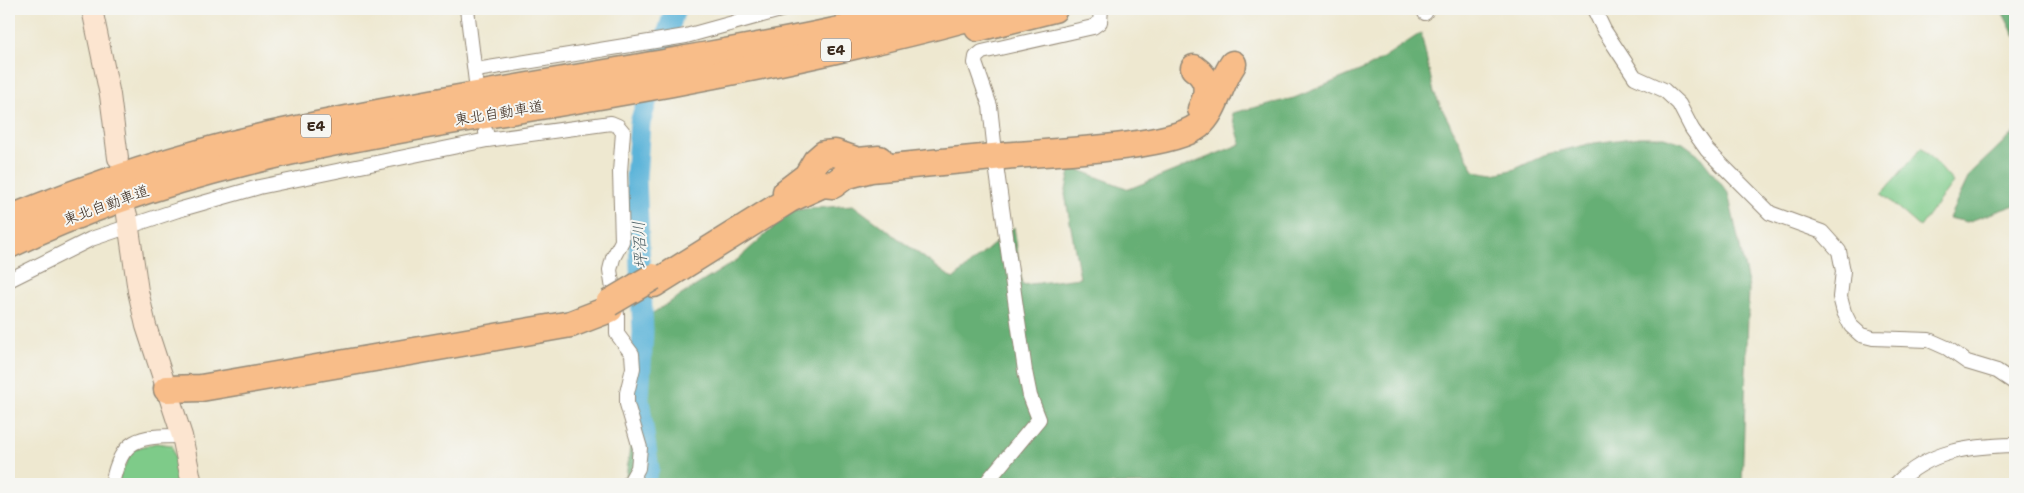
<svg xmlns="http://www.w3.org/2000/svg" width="2024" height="493" font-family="'Shantell Sans','Klee One',sans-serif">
<rect width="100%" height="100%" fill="#f6f6f2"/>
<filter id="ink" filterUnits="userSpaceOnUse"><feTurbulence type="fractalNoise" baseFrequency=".02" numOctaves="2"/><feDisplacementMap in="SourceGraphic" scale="10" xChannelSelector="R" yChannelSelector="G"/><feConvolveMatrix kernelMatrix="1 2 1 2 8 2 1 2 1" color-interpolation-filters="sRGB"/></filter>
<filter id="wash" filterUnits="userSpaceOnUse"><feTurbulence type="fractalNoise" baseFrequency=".0096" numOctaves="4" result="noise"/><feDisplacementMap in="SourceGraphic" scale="20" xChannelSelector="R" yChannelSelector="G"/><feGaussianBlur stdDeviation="1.12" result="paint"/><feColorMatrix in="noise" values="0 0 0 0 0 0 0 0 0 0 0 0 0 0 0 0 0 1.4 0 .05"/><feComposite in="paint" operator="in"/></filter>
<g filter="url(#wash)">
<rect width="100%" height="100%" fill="#eee8d0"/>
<!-- green -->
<g fill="#7ecb89" stroke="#5c7a54">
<polygon points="1922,147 1953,182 1920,227 1882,194"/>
<polygon points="156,443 172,445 181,484 116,484 133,449"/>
</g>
<!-- forest -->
<g fill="#66af75" stroke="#506c4a">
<polygon points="2001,9 2015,9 2015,37"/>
<polygon points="1421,33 1434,93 1474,171 1494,174 1515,169 1547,154 1594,143 1640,137 1664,137 1683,143 1698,154 1728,193 1749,288 1742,484 625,484 648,316 737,260 793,210 853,205 953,279 1014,227 1022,285 1080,278 1065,194 1071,167 1129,189 1241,144 1232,113 1294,98 1369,67"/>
<polygon points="2015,131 2015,205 1967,222 1949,218 1970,174"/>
</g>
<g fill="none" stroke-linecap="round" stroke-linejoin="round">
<!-- river -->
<polyline stroke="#5cb4d9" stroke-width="21" points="642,484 649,469 639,399 643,332 636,178 640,123 675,9"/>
</g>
</g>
<g filter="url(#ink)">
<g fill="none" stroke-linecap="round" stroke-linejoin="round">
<defs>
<g id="street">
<polyline points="467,9 476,82"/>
<polyline points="1594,9 1604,30 1635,77 1664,90 1679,104 1692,129 1707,150 1770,213 1822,232 1839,251 1843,271 1840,297 1844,312 1851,326 1861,335 1873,338 1929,340 1947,348 1967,362 1997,371 2015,383"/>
<polyline points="1425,13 1427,9"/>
<polyline points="476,70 686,36 784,9"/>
<polyline points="486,132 487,140 611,123 618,126 623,132 620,172 622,241 613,258 610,270 617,315 617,334 632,354 633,368 627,393 627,404 640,448 638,468 629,484"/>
<polyline points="994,143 990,106 975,63 976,57 982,52 1093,27 1100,22 1101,9"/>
<polyline points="9,280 91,239 178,210 259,187 487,140"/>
<path d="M 112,484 C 122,438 137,436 182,436"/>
<polyline points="985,484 1039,419 1030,396 1025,371 996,165"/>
<path d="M 1896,484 C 1930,450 1970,446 2015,445"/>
</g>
<g id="secondary">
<polyline points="92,9 110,95 118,158"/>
<polyline points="127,215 138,291 146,326 182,436 192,484"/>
</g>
<g id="highway">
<polyline points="978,28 1054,9"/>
<path d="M 1194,68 C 1210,79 1209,93 1201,109"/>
<polyline points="786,192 807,176 816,161 824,154 835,153 858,161 879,159"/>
<path d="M 9,219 C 94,184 181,155 270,135 C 406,105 544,84 681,60 C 764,45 846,31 927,9"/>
<path d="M 9,245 C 160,172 327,141 492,114 C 612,94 731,74 849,47 C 899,36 949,24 998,9"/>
<path d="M 654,284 L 790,199 L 823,184 L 833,185 L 845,176 L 871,169 C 915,165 959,160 1003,156 C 1045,152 1168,149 1198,126 C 1216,111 1219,84 1233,64"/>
<polyline points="167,389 201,388 571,324 610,309"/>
</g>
</defs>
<!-- street casing -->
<use href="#street" stroke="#948977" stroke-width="16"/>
<!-- secondary casing -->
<use href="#secondary" stroke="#948977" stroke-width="22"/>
<!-- highway casing -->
<use href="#highway" stroke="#948977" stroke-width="29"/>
<!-- street -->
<use href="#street" stroke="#fff" stroke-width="14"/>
<!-- secondary -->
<use href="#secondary" stroke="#fce5d0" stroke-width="20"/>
<!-- highway -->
<use href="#highway" stroke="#f8bd89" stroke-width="26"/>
<defs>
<polyline id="highway-bridge" points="609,303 653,277"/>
</defs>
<!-- highway-bridge casing -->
<use href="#highway-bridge" stroke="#948977" stroke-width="29" stroke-linecap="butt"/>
<!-- highway-bridge -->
<use href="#highway-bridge" stroke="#f8bd89" stroke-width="26"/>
</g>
</g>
<g text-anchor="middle" stroke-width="4" stroke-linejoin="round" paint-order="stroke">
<!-- shield labels -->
<g fill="#f6f6f2" stroke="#73675e" stroke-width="1">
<rect x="821" y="38.5" width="30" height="23" rx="4"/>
<rect x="301" y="114.5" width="30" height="23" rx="4"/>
</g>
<g font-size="14" font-weight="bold" fill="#3b2a1e">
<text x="836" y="55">E4</text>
<text x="316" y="131">E4</text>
</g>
<!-- street labels -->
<g font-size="15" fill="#3b2a1e" stroke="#f6f6f2">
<text transform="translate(499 113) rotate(-9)" y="5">東北自動車道</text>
<text transform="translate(106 205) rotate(-20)" y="5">東北自動車道</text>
</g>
<!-- water labels -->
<g font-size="16" font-style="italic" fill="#475a5f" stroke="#f6f6f2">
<text transform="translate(639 245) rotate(-93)" y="6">坪沼川</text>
</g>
</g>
<!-- margin -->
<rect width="2024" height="493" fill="none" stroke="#f6f6f2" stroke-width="30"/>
</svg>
